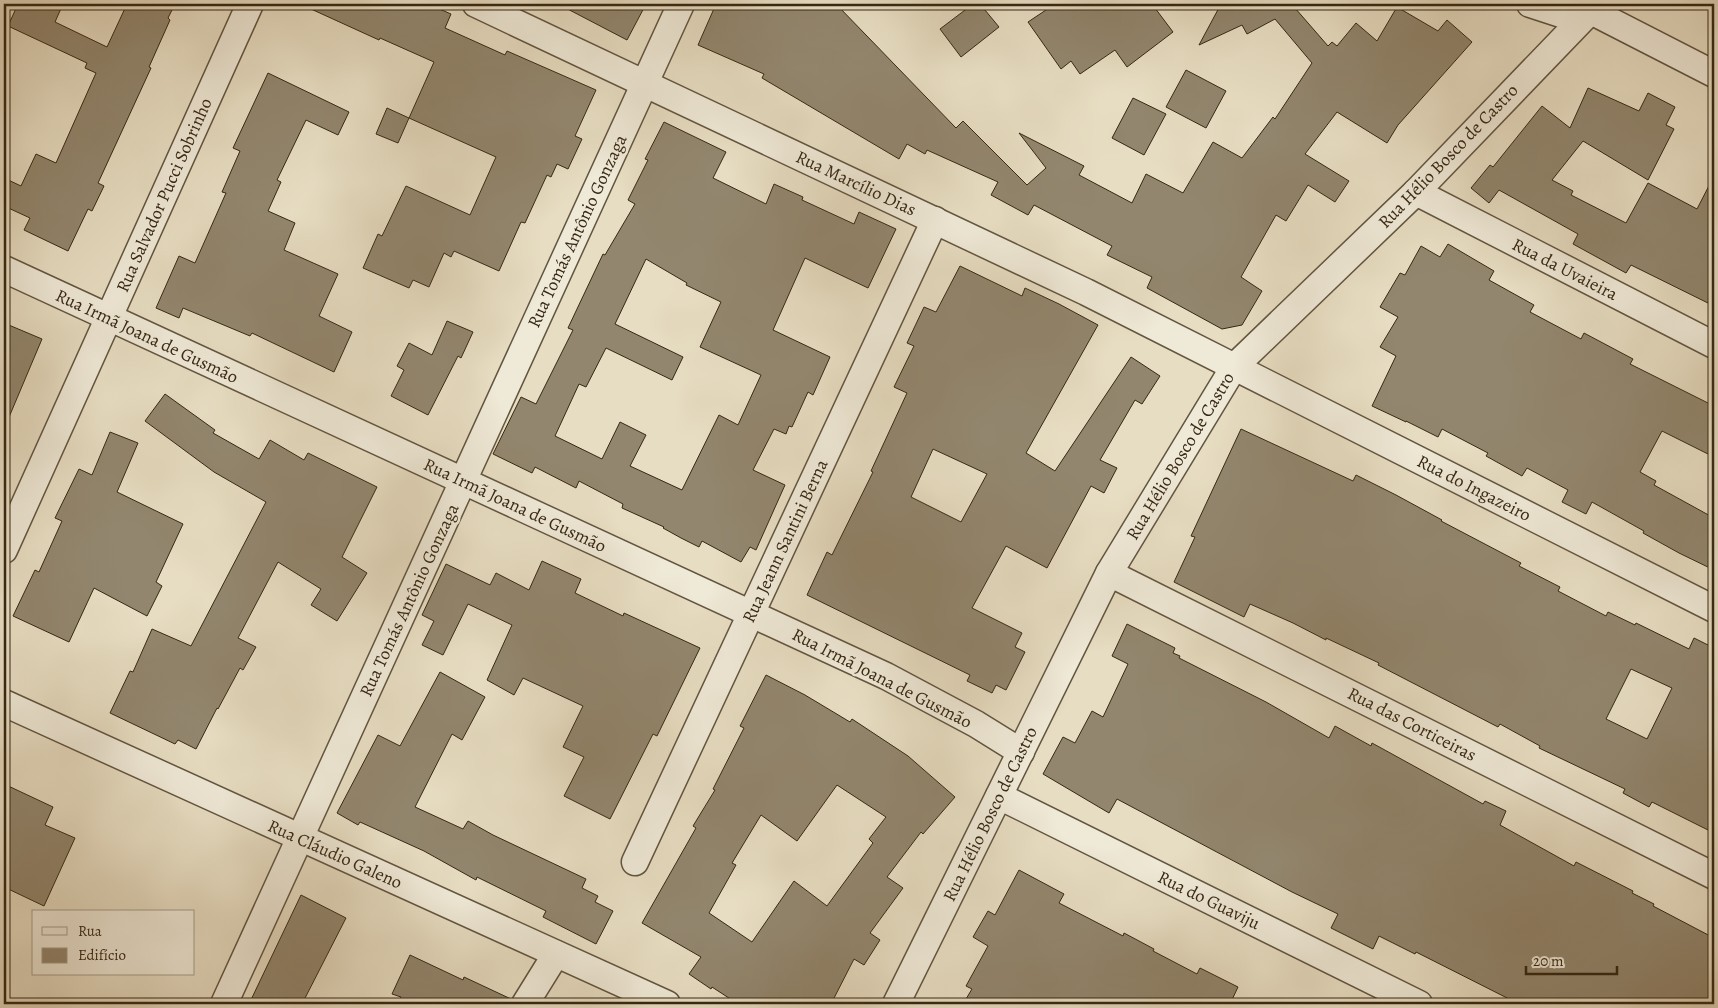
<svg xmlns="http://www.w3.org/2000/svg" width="1718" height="1008" font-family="Alegreya,serif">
<rect width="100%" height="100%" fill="#e7ddc2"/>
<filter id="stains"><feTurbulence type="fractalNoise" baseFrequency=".004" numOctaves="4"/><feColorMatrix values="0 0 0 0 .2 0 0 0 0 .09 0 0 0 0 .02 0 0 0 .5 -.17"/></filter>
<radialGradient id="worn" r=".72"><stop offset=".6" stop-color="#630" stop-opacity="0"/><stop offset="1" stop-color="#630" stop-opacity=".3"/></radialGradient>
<!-- building -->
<g fill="#92866e" stroke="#362814" fill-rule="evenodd">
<polygon points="18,4 63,4 55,22 107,47 127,4 175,4 168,18 170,20 149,67 151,68 98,183 104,186 92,211 88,209 68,251 24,230 30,218 4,206 4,178 21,186 36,154 56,163 96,73 85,68 87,63 8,26"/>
<polygon points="300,4 428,4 451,14 445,28 505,55 507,51 596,90 575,136 582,139 568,169 557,164 551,177 547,175 525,223 521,222 499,271 454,251 451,257 444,253 429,287 413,280 409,288 363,268 378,234 382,236 406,186 470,215 496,157 409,118 434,62 380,38 379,40"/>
<polygon points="558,4 646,4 627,40"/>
<polygon points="716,4 836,4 956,128 963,121 1027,185 1046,168 1019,133 1084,166 1079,175 1132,203 1146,174 1183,193 1213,142 1242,158 1273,117 1275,119 1312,63 1275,19 1247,34 1242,25 1199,45 1221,4 1303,4 1295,8 1328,46 1332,42 1337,46 1356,23 1377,41 1397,7 1438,31 1447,20 1472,42 1398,125 1387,143 1337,112 1305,154 1349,181 1335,202 1308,185 1286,221 1276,215 1241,277 1262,291 1242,325 1222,329 1147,288 1152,277 1107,255 1112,246 1034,205 1028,215 991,195 998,182 927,150 925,154 907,144 899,159 762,78 764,74 698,45"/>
<polygon points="973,4 980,4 999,27 961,57 940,29"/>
<polygon points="1055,4 1152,4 1173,32 1127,67 1115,50 1080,74 1071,61 1061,69 1028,22"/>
<polygon points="1186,70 1226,91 1206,128 1166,107"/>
<polygon points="268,73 349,112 338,135 306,120 277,180 281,182 268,211 295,223 284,250 338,274 319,316 352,332 334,372 252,333 250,336 183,308 179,318 156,308 179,256 195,263 226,193 222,192 240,151 233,148"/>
<polygon points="1588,88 1639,111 1648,93 1675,107 1666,125 1674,129 1648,180 1583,141 1552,180 1573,191 1571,195 1626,223 1648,183 1697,209 1714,176 1714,306 1631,265 1626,273 1573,244 1578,234 1499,190 1489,203 1471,188 1490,165 1493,167 1542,106 1570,128"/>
<polygon points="1133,98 1166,114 1144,155 1112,138"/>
<polygon points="387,108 409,118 398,143 376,134"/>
<path d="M 664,122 L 726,152 L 713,178 L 766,204 L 774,184 L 803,197 L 802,200 L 854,224 L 859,212 L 896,229 L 868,288 L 805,258 L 773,330 L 830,357 L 813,395 L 808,392 L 792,427 L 789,426 L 786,434 L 774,429 L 753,470 L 785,485 L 756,550 L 750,547 L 741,562 L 702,541 L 699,547 L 681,538 L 663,528 L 664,527 L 622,508 L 623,504 L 579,481 L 576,488 L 535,467 L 532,473 L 493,454 L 521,397 L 536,404 L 573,330 L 568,328 L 603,254 L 605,255 L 635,204 L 628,200 L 648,160 L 645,159 ZM 646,259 L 687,283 L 686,285 L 721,302 L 700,347 L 761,375 L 738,425 L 719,415 L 682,490 L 630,466 L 646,435 L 620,422 L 602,459 L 555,436 L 579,384 L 586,387 L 606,348 L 672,380 L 683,357 L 615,324 Z"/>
<polygon points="1448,244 1494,271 1489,280 1534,305 1530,312 1581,339 1584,333 1633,359 1630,364 1714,406 1714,457 1662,431 1640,472 1656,481 1654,485 1714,518 1714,570 1679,553 1643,533 1644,531 1592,502 1586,514 1562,502 1568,490 1527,468 1522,476 1486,456 1488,453 1442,429 1438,437 1406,421 1406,422 1372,406 1396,356 1380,347 1398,317 1380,307 1400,273 1405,275 1421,246 1440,257"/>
<path d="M 960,266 L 1022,296 L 1025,288 L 1059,304 L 1098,325 L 1026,453 L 1055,471 L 1131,357 L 1160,376 L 1142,404 L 1135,400 L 1100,460 L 1117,468 L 1104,493 L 1091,486 L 1047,568 L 1006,546 L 972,608 L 1022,633 L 1015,647 L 1025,652 L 1006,690 L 996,685 L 992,693 L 967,681 L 970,675 L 807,595 L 827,552 L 832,555 L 873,472 L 871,471 L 907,393 L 894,387 L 914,346 L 907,343 L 924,307 L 936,312 ZM 933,449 L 987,474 L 961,522 L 911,497 Z"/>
<polygon points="447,321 473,332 461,358 458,356 428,415 391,396 404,370 397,366 409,343 432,355"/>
<polygon points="4,323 42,339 4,429"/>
<polygon points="165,394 215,430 213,433 259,459 270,440 304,460 308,453 377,487 342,557 367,573 337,621 311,605 321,589 278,562 238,638 256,647 243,670 240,668 218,709 217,708 196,749 178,740 175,744 110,713 130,671 133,672 152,629 191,646 266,502 214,472 145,421"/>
<path d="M 1241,429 L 1353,481 L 1356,475 L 1396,495 L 1442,520 L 1441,521 L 1521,563 L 1519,566 L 1560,587 L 1558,591 L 1606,616 L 1608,612 L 1635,625 L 1636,623 L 1689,649 L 1694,638 L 1714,648 L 1714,833 L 1652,802 L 1649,807 L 1623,793 L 1625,789 L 1539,748 L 1540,746 L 1500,724 L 1498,727 L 1378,665 L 1379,663 L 1326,638 L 1326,640 L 1293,623 L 1250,604 L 1244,617 L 1174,582 L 1195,537 L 1191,536 ZM 1631,669 L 1672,688 L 1647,739 L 1606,719 Z"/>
<polygon points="110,432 138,443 117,492 183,524 156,582 162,586 147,616 94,588 69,642 13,616 35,570 39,572 62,521 55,518 79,469 92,475"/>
<polygon points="542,561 581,579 575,593 623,616 624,613 700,648 657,736 653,734 610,819 564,796 584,757 563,747 583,706 523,678 514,695 487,680 512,625 468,604 443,655 422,645 434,621 422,615 446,564 490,585 496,573 529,590"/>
<polygon points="1127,624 1175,648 1173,653 1180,656 1179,658 1266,702 1329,738 1335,726 1371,746 1372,743 1483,804 1485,801 1506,811 1500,825 1574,866 1576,862 1633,891 1632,893 1654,904 1653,906 1714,938 1714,1004 1519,1004 1416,952 1415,954 1379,936 1373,949 1331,928 1338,914 1292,892 1117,799 1109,813 1043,774 1063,737 1075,743 1092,711 1103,717 1128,664 1112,656"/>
<polygon points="440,672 485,697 462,740 452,734 415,807 463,829 468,821 493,835 586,879 582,888 598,896 595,902 613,911 596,944 543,917 546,911 477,877 476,880 424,851 360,822 358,825 337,813 378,735 400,746"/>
<path d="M 766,675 L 805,695 L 850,722 L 852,719 L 908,756 L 955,797 L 923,834 L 921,832 L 887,877 L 903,888 L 870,933 L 880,940 L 864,965 L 854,959 L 831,1004 L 738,1004 L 712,987 L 711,989 L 689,974 L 701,957 L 642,923 L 696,828 L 693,826 L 715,790 L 713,789 L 744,728 L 740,726 ZM 837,785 L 886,817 L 869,839 L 873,843 L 827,906 L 794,881 L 752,942 L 709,913 L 736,865 L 732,863 L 761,815 L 797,841 Z"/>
<polygon points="4,784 53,807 45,825 75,838 44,906 4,887"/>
<polygon points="1019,870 1064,894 1059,903 1123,936 1124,933 1154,949 1153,951 1197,974 1200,968 1238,987 1230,1004 963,1004 972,989 966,986 988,946 973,937 988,911 995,915"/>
<polygon points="301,895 346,918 302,1004 249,1004"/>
<polygon points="410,955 463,980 464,977 511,999 510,1004 398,1004 401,997 392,994"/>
</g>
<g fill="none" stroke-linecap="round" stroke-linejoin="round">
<defs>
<g id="minor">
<polyline points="476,4 1086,292 1714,609"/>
<polyline points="1530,4 1579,20"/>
<polyline points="1589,10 1714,74"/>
<polyline points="1416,192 1714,345"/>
<polyline points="4,269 886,676 976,724 1021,752"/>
<polyline points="4,550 250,4"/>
<polyline points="1109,573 1714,876"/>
<polyline points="4,703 667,1004"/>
<polyline points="999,796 1419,1004"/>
<polyline points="635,862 935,220"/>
<polyline points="224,1004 681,4"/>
<polyline points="525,1004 556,954"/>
<polyline points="896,1004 1109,573 1234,367 1416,192 1597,4"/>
</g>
</defs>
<!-- minor casing -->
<use href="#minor" stroke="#625540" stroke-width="29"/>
<!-- minor -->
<use href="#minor" stroke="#efe9d7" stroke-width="26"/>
</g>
<g text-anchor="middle" stroke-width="5" stroke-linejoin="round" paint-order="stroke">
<!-- street labels -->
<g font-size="18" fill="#362814" stroke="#efe9d7">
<text transform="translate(1448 156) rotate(-46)" y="6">Rua Hélio Bosco de Castro</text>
<text transform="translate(856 183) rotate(25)" y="6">Rua Marcílio Dias</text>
<text transform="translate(164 195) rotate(-66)" y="6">Rua Salvador Pucci Sobrinho</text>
<text transform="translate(577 231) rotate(-65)" y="6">Rua Tomás Antônio Gonzaga</text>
<text transform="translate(1565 269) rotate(27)" y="6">Rua da Uvaieira</text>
<text transform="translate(147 336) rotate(25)" y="6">Rua Irmã Joana de Gusmão</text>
<text transform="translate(1180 456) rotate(-59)" y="6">Rua Hélio Bosco de Castro</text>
<text transform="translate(1474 488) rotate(27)" y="6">Rua do Ingazeiro</text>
<text transform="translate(515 505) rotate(25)" y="6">Rua Irmã Joana de Gusmão</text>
<text transform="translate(785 541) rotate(-65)" y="6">Rua Jeann Santini Berna</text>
<text transform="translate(409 600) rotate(-65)" y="6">Rua Tomás Antônio Gonzaga</text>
<text transform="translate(882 678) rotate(27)" y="6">Rua Irmã Joana de Gusmão</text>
<text transform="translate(1412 724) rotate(27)" y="6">Rua das Corticeiras</text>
<text transform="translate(990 814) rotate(-64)" y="6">Rua Hélio Bosco de Castro</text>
<text transform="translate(335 854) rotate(24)" y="6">Rua Cláudio Galeno</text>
<text transform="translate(1209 900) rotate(26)" y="6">Rua do Guaviju</text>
</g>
</g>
<!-- margin -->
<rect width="1718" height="1008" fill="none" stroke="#e7ddc2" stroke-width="20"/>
<rect x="5" y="5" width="1708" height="998" fill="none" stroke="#362814" stroke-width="2.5"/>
<rect x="10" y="10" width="1698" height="988" fill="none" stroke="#362814"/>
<!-- legend -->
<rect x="32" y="910" width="162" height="65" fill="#efe9d7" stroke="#a59c89"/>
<rect x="42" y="927" width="25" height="8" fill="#efe9d7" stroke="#a59c89"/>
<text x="78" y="936" font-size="15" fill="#362814">Rua</text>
<rect x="42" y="948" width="25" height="15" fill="#92866e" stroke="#a59c89"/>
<text x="78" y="960" font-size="15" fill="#362814">Edifício</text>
<!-- scale -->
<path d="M1526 966v8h91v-8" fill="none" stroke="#362814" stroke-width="2.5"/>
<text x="1533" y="966" font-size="15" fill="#362814" stroke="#efe9d7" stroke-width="4" paint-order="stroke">20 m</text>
<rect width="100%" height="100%" filter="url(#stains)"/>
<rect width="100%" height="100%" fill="url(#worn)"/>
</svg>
